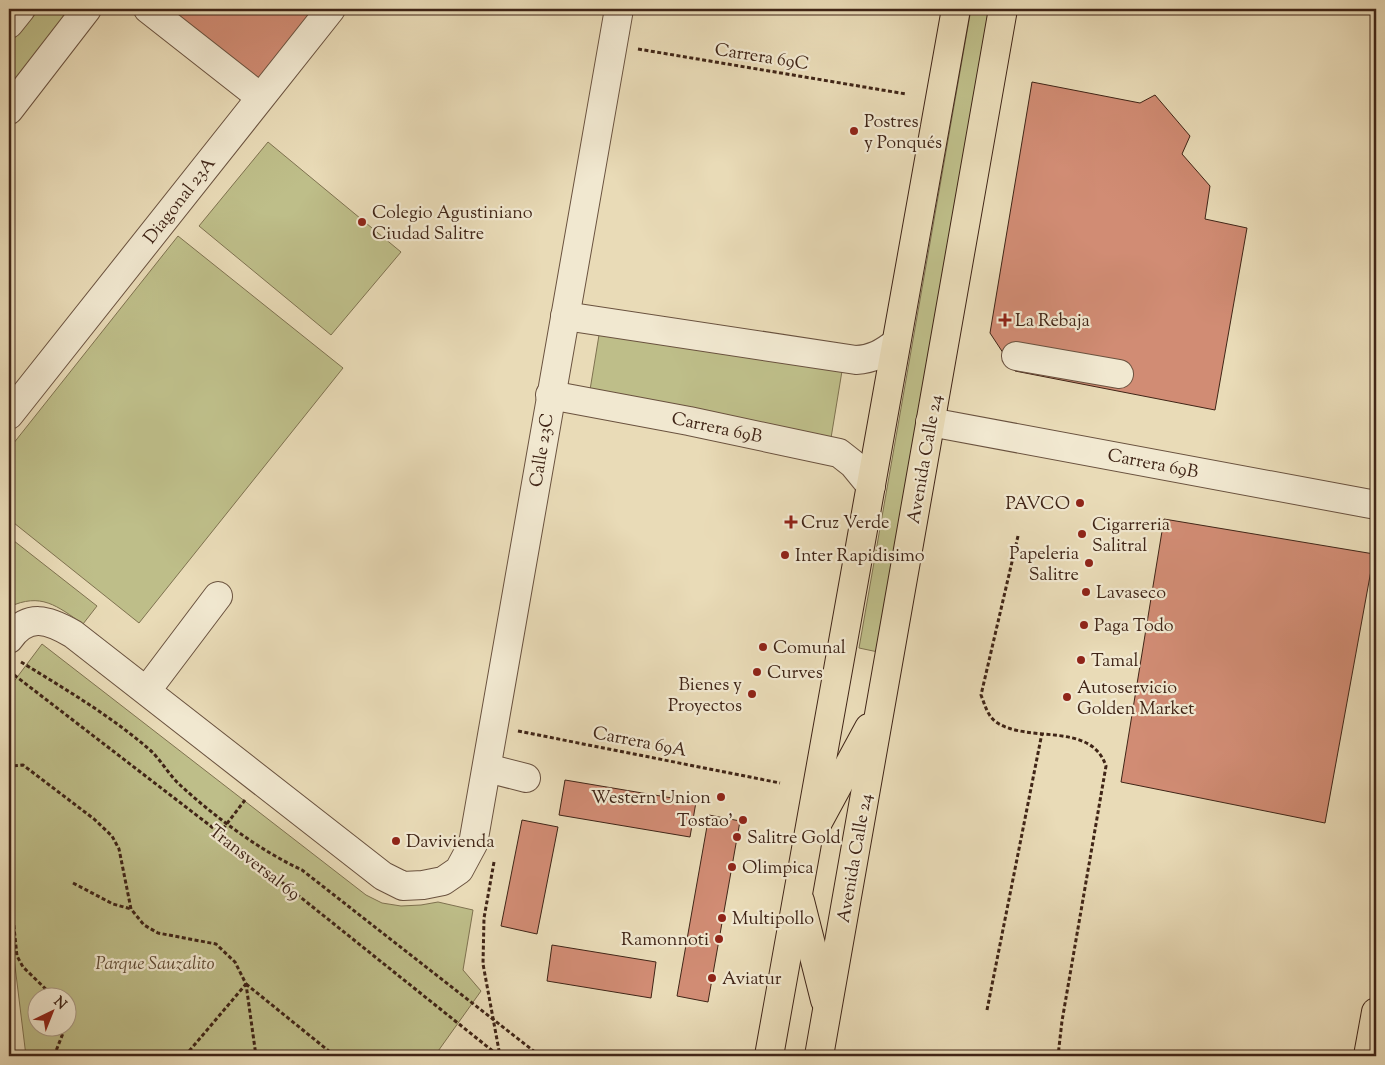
<svg xmlns="http://www.w3.org/2000/svg" width="1385" height="1065" font-family="'Sorts Mill Goudy',serif">
<rect width="100%" height="100%" fill="#e9dbb7"/>
<filter id="stains"><feTurbulence type="fractalNoise" baseFrequency=".004" numOctaves="4"/><feColorMatrix values="0 0 0 0 .2 0 0 0 0 .09 0 0 0 0 .02 0 0 0 .5 -.17"/></filter>
<radialGradient id="worn" r=".72"><stop offset=".6" stop-color="#630" stop-opacity="0"/><stop offset="1" stop-color="#630" stop-opacity=".3"/></radialGradient>
<!-- green -->
<g fill="#bebe89" stroke="#7f7250" fill-rule="evenodd">
<polygon points="37,9 70,9 9,88 9,45"/>
<polygon points="971,9 992,9 878,652 859,648"/>
<polygon points="268,142 401,252 331,335 199,226"/>
<polygon points="178,236 343,368 139,623 9,519 9,449"/>
<polygon points="600,329 842,371 831,438 589,396"/>
<path d="M 9,537 L 97,606 L 83,624 C 57,606 41,592 9,607 Z"/>
<path d="M 42,644 L 366,895 L 382,903 L 401,906 L 421,905 L 438,902 L 473,910 L 463,970 L 481,991 L 436,1054 L 438,1056 L 26,1056 L 9,917 L 9,688 ZM 38,998 L 68,998 L 68,1028 L 38,1028 Z"/>
</g>
<!-- building -->
<g fill="#d18c74" stroke="#402517">
<polygon points="170,9 318,9 260,81"/>
<polygon points="1032,82 1140,103 1155,95 1190,136 1182,154 1210,186 1205,219 1247,228 1215,410 1015,371 990,333"/>
<polygon points="1164,519 1374,554 1325,823 1121,782"/>
<polygon points="565,780 696,802 690,837 559,815"/>
<polygon points="709,815 740,821 708,1002 677,996"/>
<polygon points="522,820 558,827 537,934 501,926"/>
<polygon points="552,945 656,962 651,998 547,981"/>
</g>
<g fill="none" stroke-linecap="round" stroke-linejoin="round">
<defs>
<g id="minor">
<polyline points="148,9 260,97"/>
<polyline points="9,24 21,9"/>
<polyline points="9,110 87,9"/>
<path d="M 565,316 L 856,360 C 873,359 883,353 896,343"/>
<polyline points="1016,356 1119,374"/>
<polyline points="550,395 689,421 839,453 853,464 871,486"/>
<polyline points="9,415 331,9"/>
<polyline points="930,422 1376,505"/>
<path d="M 9,639 C 28,612 49,620 73,634 L 383,876 L 403,886 L 423,885 L 443,881 L 459,870 L 473,844 L 619,9"/>
<polyline points="147,690 218,596"/>
<polyline points="487,768 526,778"/>
</g>
<g id="major">
<polyline points="818,822 869,728"/>
<polyline points="800,901 825,1000"/>
<polyline points="769,1056 956,9"/>
<polyline points="819,1056 1003,9"/>
<polyline points="1368,1056 1376,1012"/>
</g>
</defs>
<!-- minor casing -->
<use href="#minor" stroke="#6a523f" stroke-width="30"/>
<!-- major casing -->
<use href="#major" stroke="#402517" stroke-width="30"/>
<!-- path -->
<g stroke="#402517" stroke-width="3" stroke-dasharray="4 2.5" stroke-linecap="butt">
<polyline points="638,49 906,94"/>
<path d="M 1018,536 L 981,695 C 985,705 987,715 996,722 C 1028,744 1091,721 1106,766 L 1062,1021 L 1058,1056"/>
<path d="M 21,662 C 65,689 111,716 150,750 C 161,760 169,775 180,785 C 215,817 259,850 302,870 L 540,1056"/>
<polyline points="9,671 234,844 499,1056"/>
<polyline points="518,731 780,783"/>
<polyline points="9,769 11,766 23,765 94,819 112,836 119,849 131,909 144,925 158,933 216,944 235,962 246,984 256,1056"/>
<polyline points="219,834 245,800"/>
<polyline points="494,862 484,918 483,964 500,1056"/>
<polyline points="9,880 17,956 23,967 55,998"/>
<polyline points="73,883 113,904 131,909"/>
<polyline points="246,984 335,1056"/>
<polyline points="987,1010 1042,733"/>
<polyline points="54,1056 65,1028"/>
<polyline points="185,1056 246,984"/>
</g>
<!-- minor -->
<use href="#minor" stroke="#f1e8d0" stroke-width="28"/>
<!-- major -->
<use href="#major" stroke="#e9dbb7" stroke-width="28"/>
</g>
<!-- markers -->
<g fill="#8f2418" stroke="#f1e8d0" stroke-width="2">
<circle cx="854" cy="131" r="5"/>
<circle cx="362" cy="222" r="5"/>
<path d="M1002.5 312.5h5v5h5v5h-5v5h-5v-5h-5v-5h5z"/>
<circle cx="1080" cy="503" r="5"/>
<path d="M788.5 514.5h5v5h5v5h-5v5h-5v-5h-5v-5h5z"/>
<circle cx="1082" cy="534" r="5"/>
<circle cx="785" cy="555" r="5"/>
<circle cx="1089" cy="563" r="5"/>
<circle cx="1086" cy="592" r="5"/>
<circle cx="1084" cy="625" r="5"/>
<circle cx="763" cy="647" r="5"/>
<circle cx="1081" cy="660" r="5"/>
<circle cx="757" cy="672" r="5"/>
<circle cx="752" cy="694" r="5"/>
<circle cx="1067" cy="697" r="5"/>
<circle cx="721" cy="797" r="5"/>
<circle cx="743" cy="820" r="5"/>
<circle cx="737" cy="837" r="5"/>
<circle cx="396" cy="841" r="5"/>
<circle cx="732" cy="867" r="5"/>
<circle cx="722" cy="918" r="5"/>
<circle cx="719" cy="939" r="5"/>
<circle cx="712" cy="978" r="5"/>
</g>
<g text-anchor="middle" stroke-width="4.5" stroke-linejoin="round" paint-order="stroke">
<!-- street labels -->
<g font-size="18" fill="#402517" stroke="#f1e8d0">
<text transform="translate(762 56) rotate(9)" y="6">Carrera 69C</text>
<text transform="translate(179 200) rotate(-52)" y="6">Diagonal 23A</text>
<text transform="translate(717 427) rotate(12)" y="6">Carrera 69B</text>
<text transform="translate(541 450) rotate(-81)" y="6">Calle 23C</text>
<text transform="translate(924 459) rotate(-80)" y="6">Avenida Calle 24</text>
<text transform="translate(1153 463) rotate(11)" y="6">Carrera 69B</text>
<text transform="translate(640 741) rotate(11)" y="6">Carrera 69A</text>
<text transform="translate(854 858) rotate(-80)" y="6">Avenida Calle 24</text>
<text transform="translate(255 862) rotate(38)" y="6">Transversal 69</text>
</g>
<!-- poi labels -->
<g font-size="18" fill="#402517" stroke="#f1e8d0" text-anchor="start">
<text x="864" y="127">Postres<tspan x="864" dy="21">y Ponqués</tspan></text>
<text x="372" y="218">Colegio Agustiniano<tspan x="372" dy="21">Ciudad Salitre</tspan></text>
<text x="1015" y="326">La Rebaja</text>
<text x="1070" y="509" text-anchor="end">PAVCO</text>
<text x="801" y="528">Cruz Verde</text>
<text x="1092" y="530">Cigarreria<tspan x="1092" dy="21">Salitral</tspan></text>
<text x="1079" y="559" text-anchor="end">Papeleria<tspan x="1079" dy="21">Salitre</tspan></text>
<text x="795" y="561">Inter Rapidisimo</text>
<text x="1096" y="598">Lavaseco</text>
<text x="1094" y="631">Paga Todo</text>
<text x="773" y="653">Comunal</text>
<text x="1091" y="666">Tamal</text>
<text x="767" y="678">Curves</text>
<text x="742" y="690" text-anchor="end">Bienes y<tspan x="742" dy="21">Proyectos</tspan></text>
<text x="1077" y="693">Autoservicio<tspan x="1077" dy="21">Golden Market</tspan></text>
<text x="711" y="803" text-anchor="end">Western Union</text>
<text x="733" y="826" text-anchor="end">Tostao’</text>
<text x="747" y="843">Salitre Gold</text>
<text x="406" y="847">Davivienda</text>
<text x="742" y="873">Olimpica</text>
<text x="732" y="924">Multipollo</text>
<text x="709" y="945" text-anchor="end">Ramonnoti</text>
<text x="722" y="984">Aviatur</text>
</g>
<!-- park labels -->
<g font-size="18" font-style="italic" fill="#604b34" stroke="#f1e8d0">
<text x="155" y="969">Parque Sauzalito</text>
</g>
</g>
<!-- margin -->
<rect width="1385" height="1065" fill="none" stroke="#e9dbb7" stroke-width="30"/>
<rect x="10" y="10" width="1365" height="1045" fill="none" stroke="#402517" stroke-width="2.5"/>
<rect x="15" y="15" width="1355" height="1035" fill="none" stroke="#402517"/>
<!-- north arrow -->
<g transform="translate(52 1012) rotate(43)"><circle r="24" fill="#f1e8d0" stroke="#aa9a86"/>
<path d="M0-4L9 19L0 12L-9 19Z" fill="#8f2418"/>
<text y="-8" font-size="14" font-weight="bold" text-anchor="middle" fill="#402517">N</text>
</g>
<rect width="100%" height="100%" filter="url(#stains)"/>
<rect width="100%" height="100%" fill="url(#worn)"/>
</svg>
